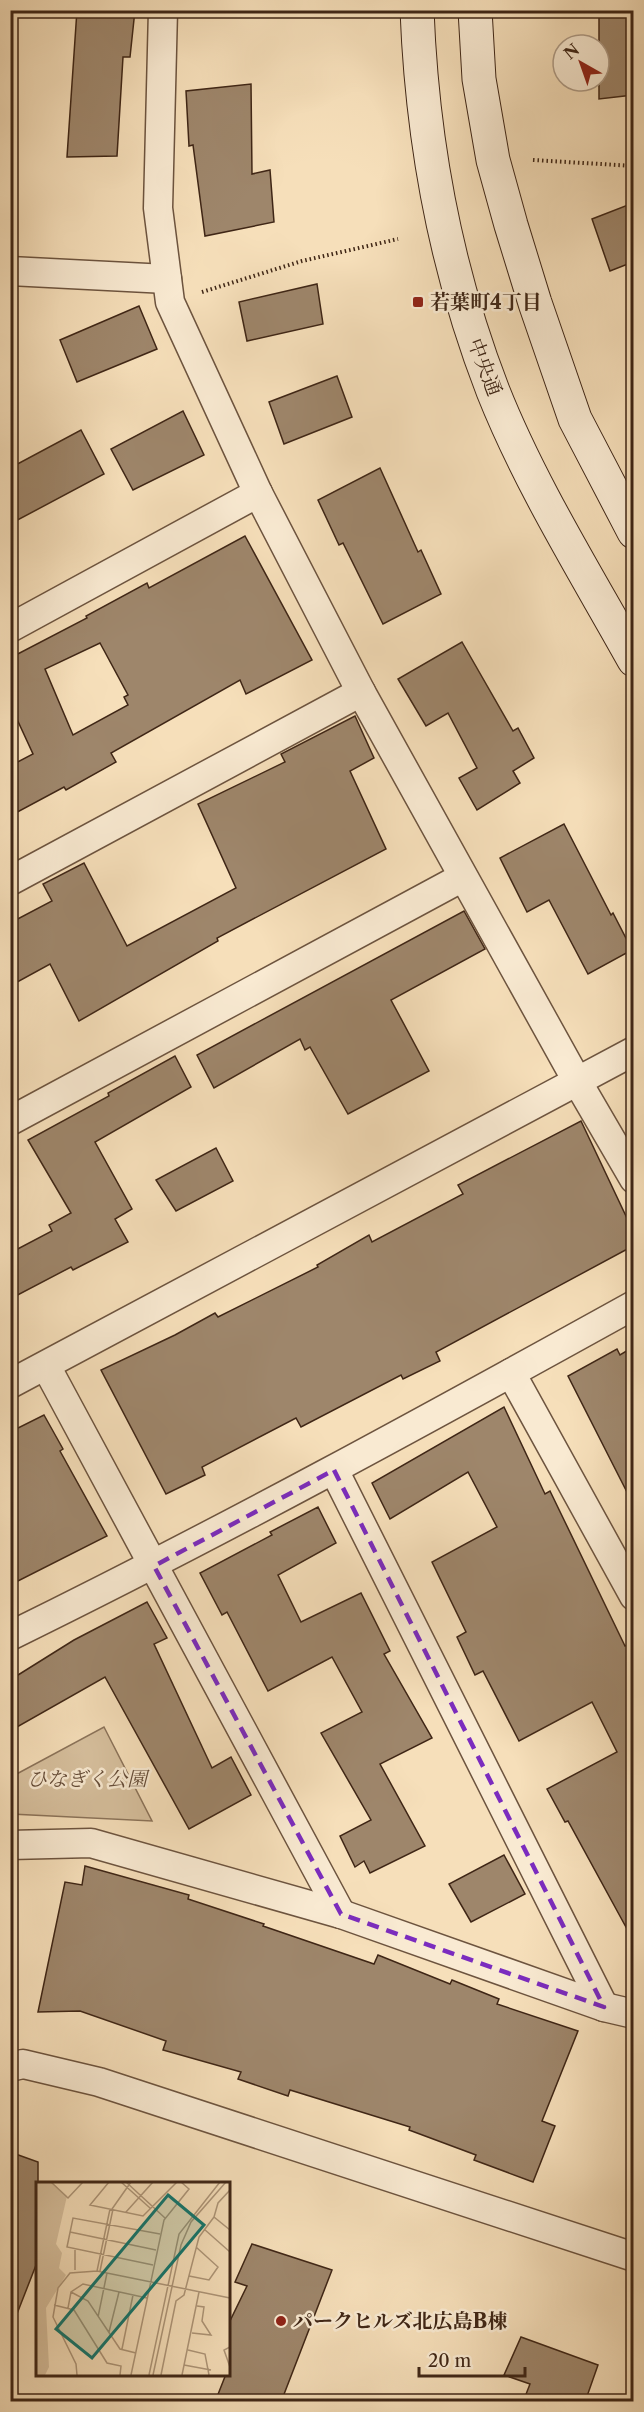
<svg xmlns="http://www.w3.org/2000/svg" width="644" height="2412" font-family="'Libre Caslon Text','Noto Serif JP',serif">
<rect width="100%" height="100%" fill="#f6dfba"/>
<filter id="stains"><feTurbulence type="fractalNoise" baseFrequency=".00333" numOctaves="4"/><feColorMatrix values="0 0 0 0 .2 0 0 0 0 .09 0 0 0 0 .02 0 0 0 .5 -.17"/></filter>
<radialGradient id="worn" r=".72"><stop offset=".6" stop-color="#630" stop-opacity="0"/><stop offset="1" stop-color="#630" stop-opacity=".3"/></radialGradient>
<!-- green -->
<polygon fill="#d7c09e" stroke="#8b735a" stroke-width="1.5" points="104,1727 152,1821 11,1814 11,1777"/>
<!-- building -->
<g fill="#9e866b" stroke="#3f2616" stroke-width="1.5" fill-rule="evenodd">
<polygon points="77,10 135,10 130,57 123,57 117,156 67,157"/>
<polygon points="599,10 632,10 633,95 599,99"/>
<polygon points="251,84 252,174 270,170 274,222 205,236 193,145 189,146 186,91"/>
<polygon points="633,203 633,262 610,271 592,219"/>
<polygon points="317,284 323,324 247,341 239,302"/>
<polygon points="139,306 157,349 77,382 60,340"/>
<polygon points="337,376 352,417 284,444 269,402"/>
<polygon points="183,411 204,455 133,490 111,449"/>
<polygon points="81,430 104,474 10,524 10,468"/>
<polygon points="380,468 418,552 421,550 441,594 383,624 343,543 339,545 318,500"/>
<path d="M 245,536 L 312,660 L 246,694 L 240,680 L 111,753 L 116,762 L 66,790 L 64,787 L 10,816 L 10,766 L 33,754 L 10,704 L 10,658 L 87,618 L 86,616 L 147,583 L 149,588 ZM 100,643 L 128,695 L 124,697 L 128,705 L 73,735 L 45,669 Z"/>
<polygon points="462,642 513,731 518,728 534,758 513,771 520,783 477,810 459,778 477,768 448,713 426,726 398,679"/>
<polygon points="355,716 374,758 350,771 386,849 217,938 218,941 79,1021 50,964 10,986 10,923 52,901 43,884 84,863 127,946 236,888 198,804 285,762 281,754"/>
<polygon points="564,824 611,915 613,913 632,950 588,974 549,900 527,912 500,858"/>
<polygon points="464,911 485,949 391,1000 429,1071 348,1114 310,1047 305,1050 300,1039 214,1088 197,1055"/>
<polygon points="175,1056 191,1087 95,1142 132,1209 115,1219 128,1242 73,1270 71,1267 10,1299 10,1253 52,1231 49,1225 71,1213 28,1140 109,1096 108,1093"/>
<polygon points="581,1121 633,1231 633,1246 436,1352 440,1361 403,1379 401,1375 301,1427 296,1418 202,1467 205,1475 166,1494 101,1370 175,1335 215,1313 218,1317 318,1267 317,1265 369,1235 372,1242 463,1194 458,1185"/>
<polygon points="216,1148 233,1181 176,1211 156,1180"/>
<polygon points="633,1347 633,1504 568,1376 617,1349 620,1355"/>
<polygon points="504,1407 545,1494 550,1491 625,1646 633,1642 633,1940 568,1821 565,1822 547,1789 617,1752 592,1702 519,1741 483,1671 475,1675 457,1637 466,1632 432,1562 497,1527 468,1472 390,1519 372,1483"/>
<polygon points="44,1415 63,1449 60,1451 107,1536 10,1585 10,1432"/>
<polygon points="318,1507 336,1543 278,1575 301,1622 361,1593 390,1651 384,1654 432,1738 380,1764 425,1846 370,1873 364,1861 355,1867 340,1836 371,1820 321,1733 362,1712 332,1657 268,1691 227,1612 222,1615 200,1573 272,1535 270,1532"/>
<polygon points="147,1602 167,1638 154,1644 212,1768 231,1757 251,1795 189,1829 105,1677 10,1731 10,1680 74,1640"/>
<polygon points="504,1855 525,1894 471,1922 449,1884"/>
<polygon points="85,1866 189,1895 188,1899 264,1924 263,1926 374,1964 378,1955 450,1984 452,1980 499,1999 497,2004 578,2031 542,2121 555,2126 533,2182 474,2160 476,2155 409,2130 410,2127 290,2090 288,2096 238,2079 241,2072 163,2050 166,2041 80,2011 38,2012 65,1882 82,1885"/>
<polygon points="10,2152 38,2162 38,2260 13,2324 10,2324"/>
<polygon points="252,2244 332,2270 281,2402 215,2402 226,2374 228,2374 228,2325 247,2286 235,2282"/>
<polygon points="521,2337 598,2365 585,2402 523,2402 530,2384 504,2375"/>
</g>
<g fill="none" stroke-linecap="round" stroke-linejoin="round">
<defs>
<g id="street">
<polyline points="163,10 158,208 170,302 258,493 361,692 577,1081 634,1179"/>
<polyline points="10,271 167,279"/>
<polyline points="10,628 258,493"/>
<polyline points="10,881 361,692"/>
<polyline points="10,1121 463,877"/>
<polyline points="46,1366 341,1914"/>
<polyline points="511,1373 634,1596"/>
<polyline points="10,1384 634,1051"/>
<polyline points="334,1470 604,2007"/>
<path d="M 10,1636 C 222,1532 428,1419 634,1305"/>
<polyline points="10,1845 91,1843 341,1914 604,2007 634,2014"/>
<polyline points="10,2067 23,2064 99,2082 634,2257"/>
</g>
<g id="secondary">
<path d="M 417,10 C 422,140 446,270 493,391 C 530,484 585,572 634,660"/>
<polyline points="475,10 479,79 493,160 511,225 535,303 575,419 634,532"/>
</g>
</defs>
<!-- street casing -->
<use href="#street" stroke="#6d543f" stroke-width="31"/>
<!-- secondary casing -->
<use href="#secondary" stroke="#3f2616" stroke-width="35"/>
<!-- path -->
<g stroke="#3f2616" stroke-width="4" stroke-dasharray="1.5 3" stroke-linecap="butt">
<polyline points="533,160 634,166"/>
<polyline points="202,292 302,261 398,239"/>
</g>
<!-- street -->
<use href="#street" stroke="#f9ead2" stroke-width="28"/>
<!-- secondary -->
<use href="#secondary" stroke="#f9ead2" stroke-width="33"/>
</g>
<!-- marked area -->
<path fill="none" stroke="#7b2cbf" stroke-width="4.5" stroke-dasharray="12 8" stroke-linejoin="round" d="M 334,1470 L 604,2007 L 341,1914 L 154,1566 Z"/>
<!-- markers -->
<g fill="#8f2418" stroke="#f9ead2" stroke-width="2">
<rect x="412" y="296" width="12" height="12" rx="3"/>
<circle cx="281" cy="2321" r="6"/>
</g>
<g text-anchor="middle" stroke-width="5" stroke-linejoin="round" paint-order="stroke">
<!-- poi labels -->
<g font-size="20" font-weight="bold" fill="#3f2616" stroke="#f9ead2" text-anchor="start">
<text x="430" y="309">若葉町4丁目</text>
<text x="293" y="2328">パークヒルズ北広島B棟</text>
</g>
<!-- street labels -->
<g font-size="20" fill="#3f2616" stroke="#f9ead2">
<text transform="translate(485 367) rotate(69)" y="7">中央通</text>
</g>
<!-- park labels -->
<g font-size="20" font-style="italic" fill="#654c38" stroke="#f9ead2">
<text x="87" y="1786">ひなぎく公園</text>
</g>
</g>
<!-- overview -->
<g transform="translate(36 2182)">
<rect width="194" height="194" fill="#f6dfba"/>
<path d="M 0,0 L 15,0 L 31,14 L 20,62 L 26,71 L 23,86 L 30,93 L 10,126 L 13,185 L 9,193 L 0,193 Z" fill="#d7c09e"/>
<path fill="none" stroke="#ad9578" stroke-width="1.5" d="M 15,0 L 32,16 L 47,0M 73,0 L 54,23 L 107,34 L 141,0M 85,0 L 114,26M 90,0 L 129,36M 194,8 L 182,21 L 178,35 L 194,48M 76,27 L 95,0M 90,30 L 117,0M 168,47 L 194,70M 34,50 L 120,68M 117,83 L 31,65 L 37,36 L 124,52M 39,88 L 39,68M 61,89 L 74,27M 64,89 L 77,27M 153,94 L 173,98 L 182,85 L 160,65M 35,110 L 52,119 L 84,167 L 100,171M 18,123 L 38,128 L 71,181 L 85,184 L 84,193M 32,126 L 35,110 L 47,102 L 111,116M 62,135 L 71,91M 73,150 L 83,110M 156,151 L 175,153 L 166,139 L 168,125 L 161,124M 194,165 L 188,168 L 194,185M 86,167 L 97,113M 152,168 L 169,172 L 173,193M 148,183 L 175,188M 41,193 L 40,182 L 17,135 L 22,106 L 34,91 L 61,89 L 194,116M 95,193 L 128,38 L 153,7 L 145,0M 113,193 L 143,52 L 184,0M 117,193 L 145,63 L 155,40 L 190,0M 125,193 L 140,119 L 148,113 L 163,55 L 178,35M 146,193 L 163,110"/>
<path fill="#0f766e" fill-opacity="0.15" stroke="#0f766e" stroke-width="3" d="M 132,13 L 168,43 L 56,176 L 20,147 Z"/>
<rect width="194" height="194" fill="none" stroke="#3f2616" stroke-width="3"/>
</g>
<!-- margin -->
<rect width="644" height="2412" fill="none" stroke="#f6dfba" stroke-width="36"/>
<rect x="12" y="12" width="620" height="2388" fill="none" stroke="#3f2616" stroke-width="3"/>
<rect x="18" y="18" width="608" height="2376" fill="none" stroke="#3f2616" stroke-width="1.5"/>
<!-- north arrow -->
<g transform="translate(581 63) rotate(320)"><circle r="28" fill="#f9ead2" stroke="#af9c87" stroke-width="1.5"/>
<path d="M0-4.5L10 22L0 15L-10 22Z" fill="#8f2418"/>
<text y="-9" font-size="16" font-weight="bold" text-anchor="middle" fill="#3f2616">N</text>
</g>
<!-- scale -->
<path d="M419 2367v9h106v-9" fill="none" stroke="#3f2616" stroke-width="3"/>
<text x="428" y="2367" font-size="18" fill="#3f2616" stroke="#f9ead2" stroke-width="4.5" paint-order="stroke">20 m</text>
<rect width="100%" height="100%" filter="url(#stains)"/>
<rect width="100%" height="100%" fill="url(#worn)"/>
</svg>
